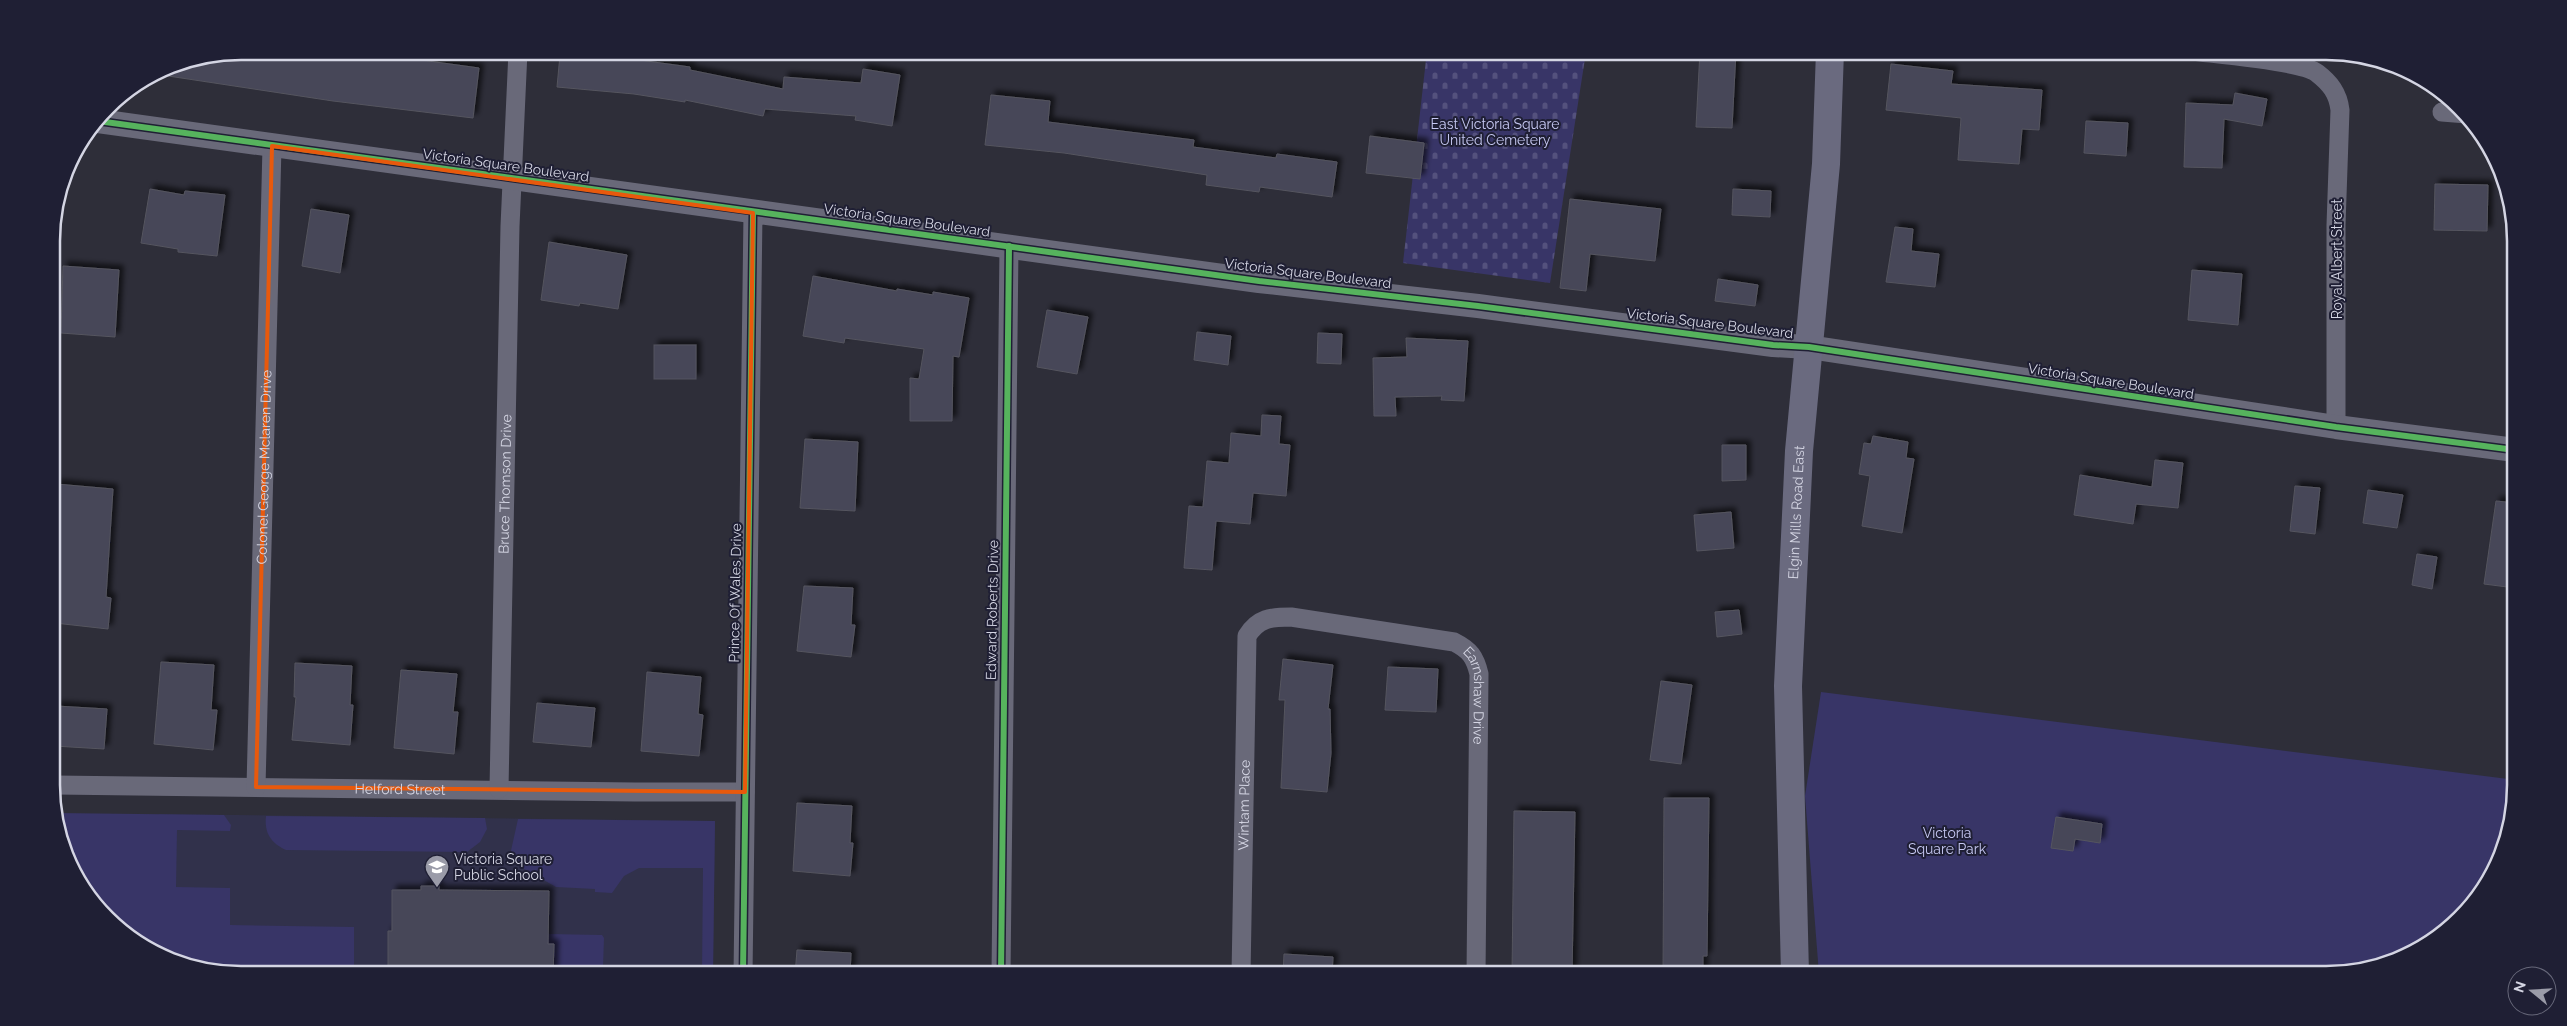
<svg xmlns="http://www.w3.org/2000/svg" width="2567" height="1026" font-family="Raleway,sans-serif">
<defs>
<pattern id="cemetery-stones" width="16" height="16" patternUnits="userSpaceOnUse" patternTransform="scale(1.25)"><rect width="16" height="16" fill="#383567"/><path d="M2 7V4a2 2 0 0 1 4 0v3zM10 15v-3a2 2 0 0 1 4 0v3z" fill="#54517d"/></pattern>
<filter id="shadow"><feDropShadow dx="4.5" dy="-4.5" stdDeviation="2.5" flood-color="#0009"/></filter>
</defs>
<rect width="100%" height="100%" fill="#2e2e39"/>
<!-- built -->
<polygon fill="#31314b" points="159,814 715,821 713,975 241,975 180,965"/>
<!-- green -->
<g fill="#383567">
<polygon points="1821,692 2516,780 2506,846 2477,900 2441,936 2387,965 2338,974 1819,974 1805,796"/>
<path d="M 55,813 L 224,815 L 231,825 L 230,831 L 177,830 L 176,887 L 230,888 L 230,925 L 354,927 L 354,975 C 247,975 150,988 83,887 C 69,867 55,838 55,813 Z"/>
<path d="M 266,816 L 485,818 L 487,829 L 480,842 L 467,852 L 286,850 C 271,843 264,833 266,816 Z"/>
<polygon points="518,819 715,821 713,975 702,975 703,868 639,868 624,876 612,893 595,892 595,889 556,887 512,862 510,855"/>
<polygon points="547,934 602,935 604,938 603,967 595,969 595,975 553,975 554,944 547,944"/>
</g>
<!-- cemetery -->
<polygon fill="url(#cemetery-stones)" points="1427,51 1586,52 1550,283 1403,263"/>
<!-- building -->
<g fill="#464658" stroke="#55555f" filter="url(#shadow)">
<polygon points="241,51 355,51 479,68 473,118 333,101 155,74 169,66"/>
<polygon points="1700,51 1736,51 1732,128 1696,127"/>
<polygon points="560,55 639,60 690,67 690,70 783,89 784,77 861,83 863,69 900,75 892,126 855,120 856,116 765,109 763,116 685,100 685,102 634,94 557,87"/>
<polygon points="1891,64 1953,71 1951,84 2042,90 2039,130 2022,129 2019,164 1958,160 1961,118 1886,110"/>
<polygon points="2235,93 2267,99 2262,126 2224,119 2222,168 2184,167 2186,103 2233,105"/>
<polygon points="991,95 1050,101 1048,122 1194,140 1193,147 1276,158 1277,154 1337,162 1332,197 1260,187 1259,192 1206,185 1207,175 1064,153 985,145"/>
<polygon points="2086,121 2128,123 2126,156 2084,153"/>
<polygon points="1370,136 1424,143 1420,179 1366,173"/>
<polygon points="2435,184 2488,185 2487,231 2434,230"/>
<polygon points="150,189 184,195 185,191 225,195 217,256 178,252 178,249 141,243"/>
<polygon points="1733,189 1771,191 1770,217 1732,215"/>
<polygon points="1570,199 1661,209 1655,261 1590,254 1586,291 1560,288"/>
<polygon points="311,209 349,215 340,273 302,266"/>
<polygon points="1895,227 1913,229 1911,251 1939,254 1935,287 1886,282"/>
<polygon points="549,242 627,255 618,309 580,303 579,306 541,300"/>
<polygon points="63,266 119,270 115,337 61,333"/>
<polygon points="2192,270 2242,274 2238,325 2188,320"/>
<polygon points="813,276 897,291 897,289 933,295 933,292 969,298 959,357 953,356 952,421 910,421 910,378 919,379 924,349 845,338 844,343 803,336"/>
<polygon points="1718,279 1758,285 1755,306 1715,301"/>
<polygon points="1047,310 1088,317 1077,374 1037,367"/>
<polygon points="1197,332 1231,336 1228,365 1194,360"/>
<polygon points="1318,333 1342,334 1341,364 1317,363"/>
<polygon points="1406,338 1468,341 1464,401 1441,400 1442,396 1395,397 1396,416 1374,416 1373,358 1407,357"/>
<rect x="654" y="345" width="42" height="34"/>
<polygon points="1262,415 1281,416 1279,444 1290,445 1286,496 1253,493 1250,524 1216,521 1212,570 1184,568 1189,506 1203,507 1207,461 1229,463 1231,433 1261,436"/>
<polygon points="1873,436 1908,442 1906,458 1914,459 1902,533 1862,526 1870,476 1859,474 1864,443 1871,444"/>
<polygon points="805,439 858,442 855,511 800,508"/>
<polygon points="1722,445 1746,445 1746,480 1722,481"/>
<polygon points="2155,460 2183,463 2178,508 2136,504 2133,524 2074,515 2080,475 2152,487"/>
<polygon points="56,484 113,489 106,597 111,598 108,629 55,623 58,589 55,589 59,516 54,515"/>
<polygon points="2295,486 2320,488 2315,534 2290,531"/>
<polygon points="2368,490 2403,495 2397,528 2363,523"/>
<polygon points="2496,501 2515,503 2515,588 2484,584"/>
<polygon points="1731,512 1734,548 1697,551 1694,515"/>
<polygon points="2417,554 2437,557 2432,589 2412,585"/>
<polygon points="804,586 853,588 851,625 855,625 851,657 797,651"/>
<polygon points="1739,610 1742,634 1717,637 1715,612"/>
<polygon points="1283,659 1333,665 1328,709 1330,709 1331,753 1327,792 1281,788 1285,700 1279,700"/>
<polygon points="161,662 214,665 211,710 217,710 213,750 154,744"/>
<polygon points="295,663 352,666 350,705 353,705 350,745 292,740 296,697 294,697"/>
<polygon points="1388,667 1438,669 1436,712 1385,710"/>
<polygon points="401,670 457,674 453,712 458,712 454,754 394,748"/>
<polygon points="647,672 701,677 698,714 703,715 699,756 641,751"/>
<polygon points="1661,681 1692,685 1681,764 1650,760"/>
<polygon points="537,703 595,708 591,747 533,742"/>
<polygon points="56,706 107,709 104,749 54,746"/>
<polygon points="1664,798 1709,798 1707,956 1703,956 1703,974 1663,974"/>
<polygon points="797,803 852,806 850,843 853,843 850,876 793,871"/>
<polygon points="1514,811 1575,812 1572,974 1512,975"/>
<polygon points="2056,817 2102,824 2100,843 2075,839 2073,851 2051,848"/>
<polygon points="421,886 439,886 439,890 549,891 548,944 554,944 553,975 388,975 388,931 392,931 392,890 421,890"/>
<polygon points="797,950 851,953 850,975 795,975"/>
<polygon points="1284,954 1333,957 1332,975 1283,975"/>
</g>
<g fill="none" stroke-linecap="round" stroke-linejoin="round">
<!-- minor -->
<g stroke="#696979" stroke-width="19">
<path d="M 2192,51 C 2215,54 2302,61 2317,73 C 2330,83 2338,93 2340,110 L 2336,225 L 2336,427"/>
<polyline points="2442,112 2467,114"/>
<path id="s1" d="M 55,785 L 635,792 L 745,792"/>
<path id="s2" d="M 256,787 L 272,146"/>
<path id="s3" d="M 499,789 L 510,226 L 518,51"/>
<polyline points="743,975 753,213"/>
<polyline points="1001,975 1009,246"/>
<path id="s4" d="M 1241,975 L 1247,636 C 1258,618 1271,617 1291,617 L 1454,642 C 1470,650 1475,657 1479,674 L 1476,975"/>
</g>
<!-- tertiary -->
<polyline stroke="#696979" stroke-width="24" points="98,121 1259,281 1478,306 1773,345 1809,347 2336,427 2515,450"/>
<!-- secondary -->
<path stroke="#6a6a7f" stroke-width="28" id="s5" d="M 1795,974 L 1788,686 L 1799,451 L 1826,164 L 1830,51"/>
<defs>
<g id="cycleway">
<polyline points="98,121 1259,281 1478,306 1773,345 1809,347 2336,427 2515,450"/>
<polyline points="743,975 753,213"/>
<polyline points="1001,975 1009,246"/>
</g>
</defs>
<!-- cycleway casing -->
<use href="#cycleway" stroke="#1f1f34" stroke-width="9"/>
<!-- cycleway -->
<use href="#cycleway" stroke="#56b35d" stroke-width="6"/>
</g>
<!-- marked area -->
<path fill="none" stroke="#e8590c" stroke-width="4" stroke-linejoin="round" d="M 272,146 L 753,213 L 745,792 L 256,787 Z"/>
<!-- icons -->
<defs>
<symbol id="school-pin" viewBox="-11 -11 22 30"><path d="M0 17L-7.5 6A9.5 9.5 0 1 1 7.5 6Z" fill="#9a9ba8" stroke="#1f1f34"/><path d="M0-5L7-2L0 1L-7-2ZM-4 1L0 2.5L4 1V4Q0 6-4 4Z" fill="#fff"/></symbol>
</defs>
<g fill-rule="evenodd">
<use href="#school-pin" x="423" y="853" width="28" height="38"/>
</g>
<g text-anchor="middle" stroke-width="4" stroke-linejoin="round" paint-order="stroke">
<!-- park labels -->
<g font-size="14" fill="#c6c8f2" stroke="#1f1f34">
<text x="1495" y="129">East Victoria Square<tspan x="1495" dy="16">United Cemetery</tspan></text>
<text x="1947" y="838">Victoria<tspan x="1947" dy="16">Square Park</tspan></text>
</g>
<!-- street labels -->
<g font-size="14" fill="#d4d5e3" stroke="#1f1f34">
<text transform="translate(506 165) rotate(8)" y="5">Victoria Square Boulevard</text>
<text transform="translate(907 220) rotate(8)" y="5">Victoria Square Boulevard</text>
<text transform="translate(2337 259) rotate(-90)" y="5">Royal Albert Street</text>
<text transform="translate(1308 273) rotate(7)" y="5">Victoria Square Boulevard</text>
<text transform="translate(1710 323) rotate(7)" y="5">Victoria Square Boulevard</text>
<text transform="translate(2111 381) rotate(9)" y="5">Victoria Square Boulevard</text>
<text dy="5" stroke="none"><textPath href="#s2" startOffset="320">Colonel George Mclaren Drive</textPath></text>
<text dy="5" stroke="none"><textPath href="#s3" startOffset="305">Bruce Thomson Drive</textPath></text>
<text dy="5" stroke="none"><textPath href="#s5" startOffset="462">Elgin Mills Road East</textPath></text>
<text transform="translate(735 593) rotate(-89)" y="5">Prince Of Wales Drive</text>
<text transform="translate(992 610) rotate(-89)" y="5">Edward Roberts Drive</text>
<text dy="5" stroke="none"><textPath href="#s4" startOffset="618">Earnshaw Drive</textPath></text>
<text dy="5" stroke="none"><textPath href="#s1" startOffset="345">Helford Street</textPath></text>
<text dy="5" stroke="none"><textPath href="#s4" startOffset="170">Wintam Place</textPath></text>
</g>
<!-- poi labels -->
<g font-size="14" fill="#d4d5e3" stroke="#1f1f34" text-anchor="start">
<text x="454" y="864">Victoria Square<tspan x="454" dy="16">Public School</tspan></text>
</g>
</g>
<!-- crop -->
<path d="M0 0H2567V1026H0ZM241 60H2326A181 181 0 0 1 2507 241V785A181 181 0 0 1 2326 966H241A181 181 0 0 1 60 785V241A181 181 0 0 1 241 60Z" fill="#1f1f34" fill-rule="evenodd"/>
<path fill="none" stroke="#d4d5e3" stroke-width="2.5" d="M241 60H2326A181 181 0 0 1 2507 241V785A181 181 0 0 1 2326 966H241A181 181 0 0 1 60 785V241A181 181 0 0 1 241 60Z"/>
<!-- north arrow -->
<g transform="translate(2532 991) rotate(288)"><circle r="24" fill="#1f1f34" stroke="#67687a"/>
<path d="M0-4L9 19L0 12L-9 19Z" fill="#9a9ba8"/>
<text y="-8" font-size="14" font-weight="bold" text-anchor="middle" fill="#d4d5e3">N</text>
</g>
</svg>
